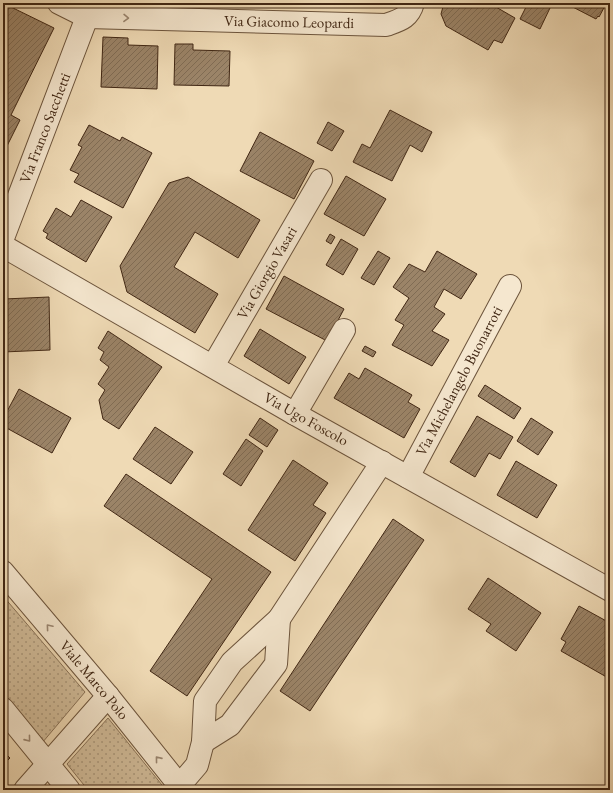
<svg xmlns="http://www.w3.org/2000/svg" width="613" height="793" font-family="'EB Garamond',serif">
<defs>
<pattern id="green-dots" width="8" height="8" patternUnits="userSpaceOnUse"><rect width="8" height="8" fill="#d1bc9a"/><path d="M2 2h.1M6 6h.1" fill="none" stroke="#ab997c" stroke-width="1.8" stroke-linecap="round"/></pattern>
<pattern id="building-hatch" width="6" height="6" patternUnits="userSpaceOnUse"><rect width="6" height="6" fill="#9b8468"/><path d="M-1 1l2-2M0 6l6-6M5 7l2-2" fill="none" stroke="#806c54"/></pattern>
</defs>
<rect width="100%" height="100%" fill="#efdab5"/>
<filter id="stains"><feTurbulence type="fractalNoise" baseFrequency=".005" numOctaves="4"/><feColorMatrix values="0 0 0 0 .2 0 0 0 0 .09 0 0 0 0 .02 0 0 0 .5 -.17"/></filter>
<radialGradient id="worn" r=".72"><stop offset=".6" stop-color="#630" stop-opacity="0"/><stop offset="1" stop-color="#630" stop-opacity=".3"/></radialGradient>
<!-- green -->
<g fill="url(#green-dots)" stroke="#897257">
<polygon points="3,596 85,692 42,743 3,696"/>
<polygon points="108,718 166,790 88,790 67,764"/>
</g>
<!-- building -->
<g fill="url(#building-hatch)" stroke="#412714">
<polygon points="444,3 489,3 515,18 502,43 494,40 488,50 446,26 441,14"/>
<polygon points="528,3 539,3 550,8 540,29 520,19"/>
<polygon points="565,3 610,3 610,4 609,5 606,4 599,17 598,16 596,19"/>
<polygon points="9,6 54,28 11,115 20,120 3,154 3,19"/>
<polygon points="103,37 128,38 128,45 158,46 157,89 101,87"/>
<polygon points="175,44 193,44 193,50 230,51 229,86 174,85"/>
<polygon points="390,110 432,132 422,152 410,145 392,181 353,162 362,144 370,148"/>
<polygon points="328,122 344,131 332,151 317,143"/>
<polygon points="89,125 120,141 122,137 152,153 123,208 74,182 79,174 70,170 82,147 78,145"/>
<polygon points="260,132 314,161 294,199 240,171"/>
<polygon points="346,176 386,199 364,236 324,214"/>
<polygon points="188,177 260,220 238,258 195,232 174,267 218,294 195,333 127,292 120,266 169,183"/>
<polygon points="81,200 112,217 86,262 46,238 48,234 43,231 56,208 71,217"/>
<polygon points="330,234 335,237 331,244 326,241"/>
<polygon points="341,239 358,249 343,275 326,265"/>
<polygon points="378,251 390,258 374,285 361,278"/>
<polygon points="437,251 477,274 461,299 444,289 434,307 445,314 432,331 449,340 432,366 392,345 404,325 395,320 409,298 393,287 409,264 425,272"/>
<polygon points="284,276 344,309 327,341 266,309"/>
<polygon points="3,291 4,299 49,297 50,350 3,352"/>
<polygon points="260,329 306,357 289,384 244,356"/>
<polygon points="108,331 162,367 119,429 103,419 99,400 105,390 98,384 109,367 100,360 104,352 98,348"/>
<polygon points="365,346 376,352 373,357 362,351"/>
<polygon points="365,368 412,395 408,402 420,409 404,438 334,398 349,373 359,379"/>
<polygon points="485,385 521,408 514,419 478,396"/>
<polygon points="19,389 71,418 52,453 3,426 3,419"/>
<polygon points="477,416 513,437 500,459 489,453 475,477 450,462"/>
<polygon points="260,418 278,430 267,447 249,435"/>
<polygon points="531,418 553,432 538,455 517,441"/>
<polygon points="155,427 193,452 171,484 133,459"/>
<polygon points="246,439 263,451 241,486 223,474"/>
<polygon points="293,460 328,483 313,505 326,513 295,561 248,530"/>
<polygon points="516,461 557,485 537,518 497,495"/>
<polygon points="126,474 271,572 187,696 150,671 212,579 104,506"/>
<polygon points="393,519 424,540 310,711 280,691"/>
<polygon points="488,578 541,613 516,651 486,631 491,624 468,609"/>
<polygon points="579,606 610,623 610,679 561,651 566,642 561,639"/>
<polygon points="3,751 10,758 3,765"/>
</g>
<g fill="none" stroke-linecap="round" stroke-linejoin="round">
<defs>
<g id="minor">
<path d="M 59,3 L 87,17 L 386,25 C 400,20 409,18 413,3"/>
<polyline points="3,238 87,17"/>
<polyline points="3,246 295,414 610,590"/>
<polyline points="213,366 321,180"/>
<polyline points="295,414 344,330"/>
<polyline points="408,477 510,286"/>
<polyline points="3,572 108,696 183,790"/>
<polyline points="3,709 69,790"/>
<polyline points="203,742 230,725 276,664 279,619"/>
<polyline points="179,786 197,765 203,742 205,701 232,662 279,619 382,462"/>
<polyline points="25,790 108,696"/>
</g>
</defs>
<!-- minor casing -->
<use href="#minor" stroke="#6c543c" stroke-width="24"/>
<!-- minor -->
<use href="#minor" stroke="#f5e7cf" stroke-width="22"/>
</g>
<!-- one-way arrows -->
<defs><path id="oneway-chevron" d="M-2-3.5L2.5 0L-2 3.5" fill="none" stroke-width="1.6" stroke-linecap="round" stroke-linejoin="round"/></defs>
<g stroke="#9b8772">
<use href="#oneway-chevron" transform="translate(126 18) rotate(1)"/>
<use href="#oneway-chevron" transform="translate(49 627) rotate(-130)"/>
<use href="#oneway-chevron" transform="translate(28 739) rotate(51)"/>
<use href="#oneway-chevron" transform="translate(158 759) rotate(-129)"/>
</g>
<g text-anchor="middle" stroke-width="3" stroke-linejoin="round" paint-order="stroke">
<!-- street labels -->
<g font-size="15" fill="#412714" stroke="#f5e7cf">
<text transform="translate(289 22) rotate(1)" y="5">Via Giacomo Leopardi</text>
<text transform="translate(45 128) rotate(-69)" y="5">Via Franco Sacchetti</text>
<text transform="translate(267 273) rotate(-60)" y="5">Via Giorgio Vasari</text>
<text transform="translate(459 381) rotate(-62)" y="5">Via Michelangelo Buonarroti</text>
<text transform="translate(306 419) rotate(29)" y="5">Via Ugo Foscolo</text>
<text transform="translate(94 680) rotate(50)" y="5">Viale Marco Polo</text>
</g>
</g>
<!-- margin -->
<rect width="613" height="793" fill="none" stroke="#efdab5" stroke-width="16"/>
<rect x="4" y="4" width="605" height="785" fill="none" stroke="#412714" stroke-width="2"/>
<rect x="8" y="8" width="597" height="777" fill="none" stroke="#412714"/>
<rect width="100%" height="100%" filter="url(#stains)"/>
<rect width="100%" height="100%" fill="url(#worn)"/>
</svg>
